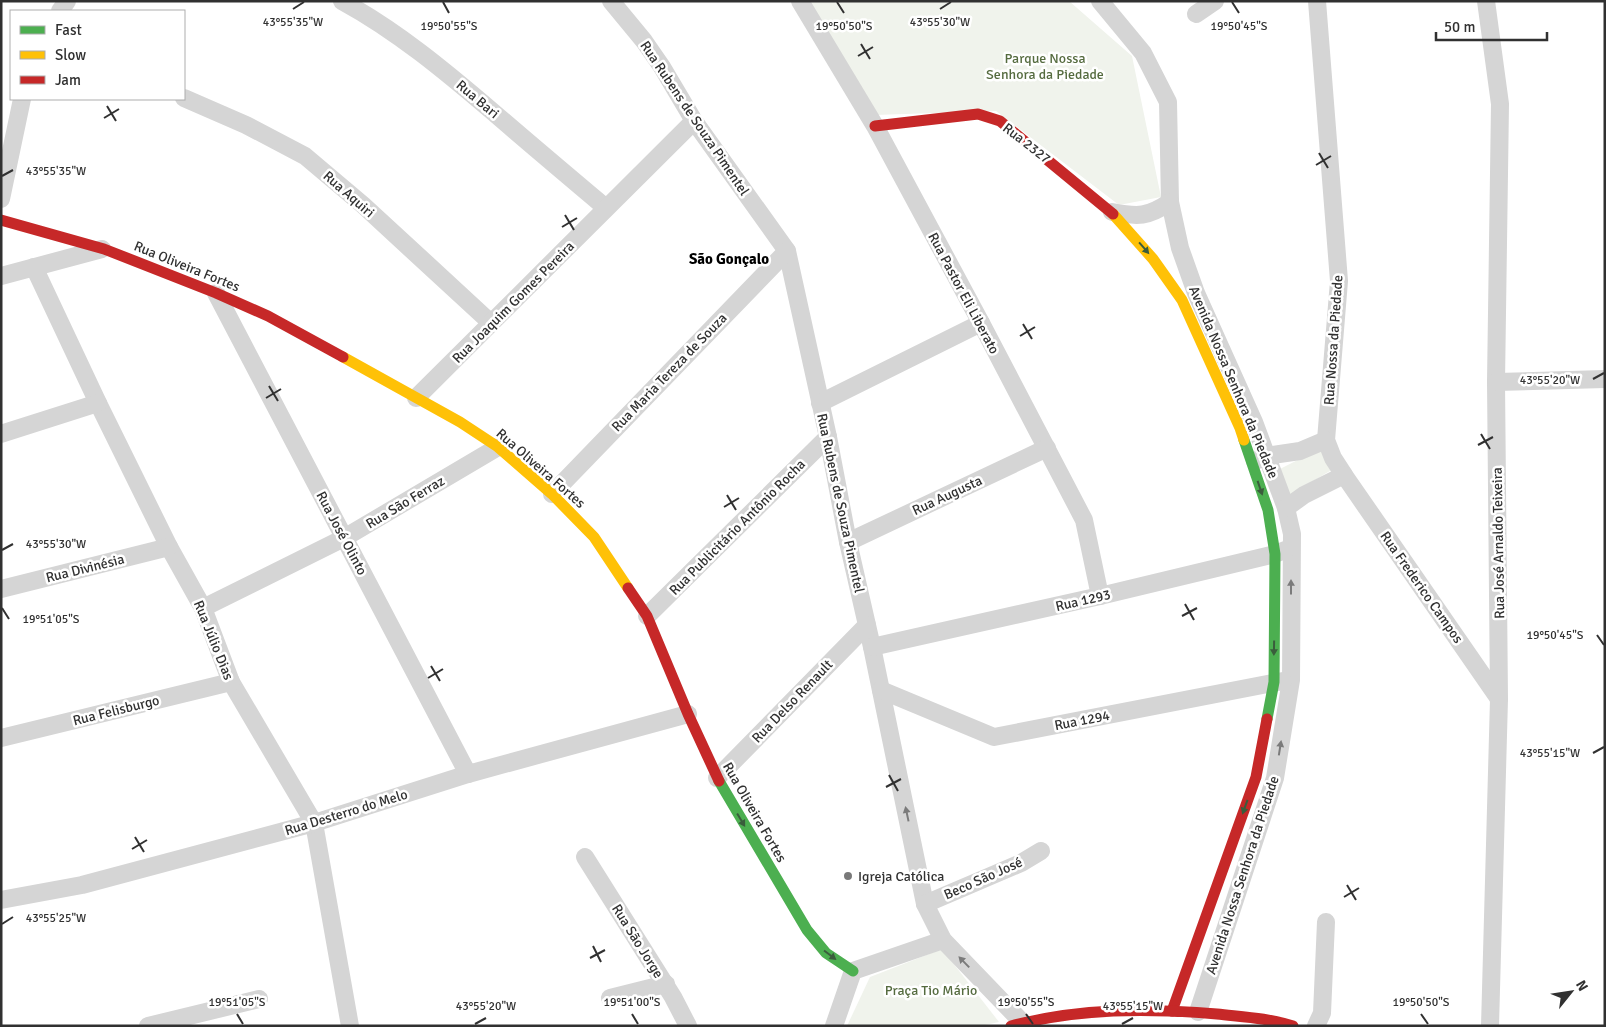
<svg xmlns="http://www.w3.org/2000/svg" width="1606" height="1027" font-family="Signika,sans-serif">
<rect width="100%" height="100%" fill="#fff"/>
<!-- green -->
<g fill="#f0f3ec">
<polygon points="809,1 1069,1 1132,56 1161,197 1119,205 996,111 875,115"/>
<polygon points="1333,442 1340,465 1286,497 1278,470"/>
<polygon points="942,949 999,1022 980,1026 847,1026 870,977"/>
</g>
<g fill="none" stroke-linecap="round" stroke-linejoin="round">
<!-- street -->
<g stroke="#d5d5d5" stroke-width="18">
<path d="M 342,1 C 397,31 445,71 493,112 C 530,144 568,176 606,208"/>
<polyline points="611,1 644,41 662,67 694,121 787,251 828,437 848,542 872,647 925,904 943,940 1022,1022"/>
<polyline points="800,1 875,126 981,323 1084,520 1100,596"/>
<polyline points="1100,1 1143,53 1168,102 1170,202 1180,248 1196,293 1254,422 1286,508 1292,534 1291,680 1275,778 1198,1012"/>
<polyline points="1317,1 1339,281 1326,440 1333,458 1344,475 1499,699"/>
<polyline points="1486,1 1500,104 1496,382 1499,699 1490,1026"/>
<polyline points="60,11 67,1"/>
<polyline points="1196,14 1215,1"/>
<polyline points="184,98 246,125 305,156 363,205 491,323"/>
<polyline points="1,199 22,99"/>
<path d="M 1112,212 C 1138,217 1148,217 1170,202"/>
<polyline points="34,267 98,403 169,547 203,608 231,682 314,823 350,1026"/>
<polyline points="1,276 102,249"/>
<polyline points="216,293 468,774"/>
<polyline points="1496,382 1605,379"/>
<polyline points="416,398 694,121"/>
<polyline points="820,403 981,323"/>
<polyline points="1,434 98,403"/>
<polyline points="1255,461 1266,456 1300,451 1326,440"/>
<polyline points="552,494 787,251"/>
<polyline points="1286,508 1304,495 1344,475"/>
<polyline points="848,542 1047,448"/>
<polyline points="1,589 169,547"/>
<polyline points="203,608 344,538 498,447"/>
<polyline points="647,616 828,437"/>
<polyline points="872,647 1100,596 1275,554 1285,550"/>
<polyline points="881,690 994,737 1283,681"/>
<polyline points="1,738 231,682"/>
<polyline points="717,778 867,625"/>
<polyline points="585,857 673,997 688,1026"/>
<polyline points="1,900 82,885 314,823 468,774 688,714"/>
<polyline points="925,904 1021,863 1041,851"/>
<polyline points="610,998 666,984"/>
<polyline points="148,1026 259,999"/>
<polyline points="834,1026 853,971 943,940"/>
<polyline points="1316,1026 1322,1013 1326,922"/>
</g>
<!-- fast -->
<g stroke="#4caf50" stroke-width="11">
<polyline points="1244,440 1268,510 1275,554 1274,682 1267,719"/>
<polyline points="719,781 807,930 826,953 853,971"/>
</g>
<!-- slow -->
<g stroke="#ffc107" stroke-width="11">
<polyline points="1113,214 1153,259 1182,300 1240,428 1244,440"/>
<polyline points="343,357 460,422 498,447 552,494 594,537 628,588"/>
</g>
<!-- jam -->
<g stroke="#c62828" stroke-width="11">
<polyline points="875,126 978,114 1000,121 1113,214"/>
<polyline points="1,220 104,249 216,293 268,316 343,357"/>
<polyline points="628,588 647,616 688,714 719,781"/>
<polyline points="1172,1011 1256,777 1267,719"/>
<path d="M 1011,1026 C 1079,1008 1147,1008 1217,1014 C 1243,1017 1268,1018 1293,1026"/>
</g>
</g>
<!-- one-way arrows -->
<defs><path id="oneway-solid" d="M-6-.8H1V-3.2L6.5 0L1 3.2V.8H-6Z" transform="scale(1.25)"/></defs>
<g fill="#3a5d3c">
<use href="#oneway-solid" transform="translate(1144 248) rotate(49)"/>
<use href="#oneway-solid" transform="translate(1260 488) rotate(71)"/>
<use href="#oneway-solid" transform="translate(1274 648) rotate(91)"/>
<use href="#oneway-solid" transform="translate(1245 807) rotate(110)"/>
<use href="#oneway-solid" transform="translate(741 820) rotate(59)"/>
<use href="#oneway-solid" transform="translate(830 955) rotate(37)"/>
</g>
<g fill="#7b7b7b">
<use href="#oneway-solid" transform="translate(1291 587) rotate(-90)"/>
<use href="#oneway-solid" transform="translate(1280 748) rotate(-81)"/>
<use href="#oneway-solid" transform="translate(907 814) rotate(-102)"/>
<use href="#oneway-solid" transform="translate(964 962) rotate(-134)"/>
</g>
<!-- ticks -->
<path fill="none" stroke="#313131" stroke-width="2" d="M 443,2 L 449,13M 837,2 L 844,13M 1232,2 L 1239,13M 293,9 L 304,2M 940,9 L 951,2M 861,44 L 870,59M 858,56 L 873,47M 107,106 L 116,121M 104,118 L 119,109M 1319,153 L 1328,168M 1316,165 L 1331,156M 2,176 L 13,170M 565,215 L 574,230M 562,227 L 577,218M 1023,324 L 1032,339M 1020,336 L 1035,327M 1593,379 L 1604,373M 269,386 L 278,401M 266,398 L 281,389M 1481,434 L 1490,449M 1478,445 L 1493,437M 727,495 L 736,510M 724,507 L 739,498M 2,550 L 13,544M 1185,604 L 1194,620M 2,608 L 9,619M 1182,616 L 1197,608M 1597,635 L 1604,645M 431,666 L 440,681M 428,678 L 443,669M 1593,753 L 1604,747M 889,775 L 898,791M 886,787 L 901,779M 135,837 L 144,852M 132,849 L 147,840M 1347,885 L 1356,900M 1344,897 L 1359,888M 2,924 L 13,917M 593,946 L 601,962M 590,958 L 605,950M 237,1014 L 243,1024M 632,1014 L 638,1024M 1026,1014 L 1033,1024M 1421,1014 L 1428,1024M 475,1024 L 486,1018M 1122,1024 L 1133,1018"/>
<!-- markers -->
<circle fill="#797979" stroke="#fff" stroke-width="2" cx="848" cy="876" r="5"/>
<g text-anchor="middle" stroke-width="5" stroke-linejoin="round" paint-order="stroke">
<!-- park labels -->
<g font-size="14" fill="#556b3f" stroke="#fff">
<text x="1045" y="63">Parque Nossa<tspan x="1045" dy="16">Senhora da Piedade</tspan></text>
<text x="931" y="995">Praça Tio Mário</text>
</g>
<!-- street labels -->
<g font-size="14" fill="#313131" stroke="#fff">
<text transform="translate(478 99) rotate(40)" y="5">Rua Bari</text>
<text transform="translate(695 118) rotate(56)" y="5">Rua Rubens de Souza Pimentel</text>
<text transform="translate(1027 143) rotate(38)" y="5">Rua 2327</text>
<text transform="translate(349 194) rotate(41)" y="5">Rua Aquiri</text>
<text transform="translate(187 266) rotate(22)" y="5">Rua Oliveira Fortes</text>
<text transform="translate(964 293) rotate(62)" y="5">Rua Pastor Eli Liberato</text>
<text transform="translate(513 302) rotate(-45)" y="5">Rua Joaquim Gomes Pereira</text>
<text transform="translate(1333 340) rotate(-86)" y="5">Rua Nossa da Piedade</text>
<text transform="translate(669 372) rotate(-46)" y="5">Rua Maria Tereza de Souza</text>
<text transform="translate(1234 382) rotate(67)" y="5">Avenida Nossa Senhora da Piedade</text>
<text transform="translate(541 468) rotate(41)" y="5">Rua Oliveira Fortes</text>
<text transform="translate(947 495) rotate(-25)" y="5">Rua Augusta</text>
<text transform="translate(405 502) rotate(-31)" y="5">Rua São Ferraz</text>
<text transform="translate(841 503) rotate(78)" y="5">Rua Rubens de Souza Pimentel</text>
<text transform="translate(737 527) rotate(-45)" y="5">Rua Publicitário Antônio Rocha</text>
<text transform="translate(342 533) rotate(62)" y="5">Rua José Olinto</text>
<text transform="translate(1498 543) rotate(-91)" y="5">Rua José Arnaldo Teixeira</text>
<text transform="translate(85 568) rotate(-14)" y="5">Rua Divinésia</text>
<text transform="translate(1422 587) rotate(55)" y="5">Rua Frederico Campos</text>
<text transform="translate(1083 600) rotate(-13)" y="5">Rua 1293</text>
<text transform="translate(214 640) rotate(68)" y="5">Rua Júlio Dias</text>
<text transform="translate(792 701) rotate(-46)" y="5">Rua Delso Renault</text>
<text transform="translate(116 710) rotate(-14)" y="5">Rua Felisburgo</text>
<text transform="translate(1082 720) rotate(-11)" y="5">Rua 1294</text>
<text transform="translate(346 812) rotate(-17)" y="5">Rua Desterro do Melo</text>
<text transform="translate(755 812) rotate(60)" y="5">Rua Oliveira Fortes</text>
<text transform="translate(1242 875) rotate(-72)" y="5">Avenida Nossa Senhora da Piedade</text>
<text transform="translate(983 878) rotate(-24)" y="5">Beco São José</text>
<text transform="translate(638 941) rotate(58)" y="5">Rua São Jorge</text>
</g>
<!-- poi labels -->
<g font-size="14" fill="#313131" stroke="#fff" text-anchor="start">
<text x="858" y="881">Igreja Católica</text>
</g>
<!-- neighbourhood labels -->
<g font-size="15" font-weight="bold" fill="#000" stroke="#fff">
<text x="729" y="264">São Gonçalo</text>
</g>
</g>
<g font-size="12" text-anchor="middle" fill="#313131" stroke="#fff" stroke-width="5" stroke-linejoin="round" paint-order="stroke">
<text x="293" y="26">43°55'35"W</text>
<text x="940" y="26">43°55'30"W</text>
<text x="449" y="30">19°50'55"S</text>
<text x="844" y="30">19°50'50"S</text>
<text x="1239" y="30">19°50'45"S</text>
<text x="56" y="175">43°55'35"W</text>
<text x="1550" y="384">43°55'20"W</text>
<text x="56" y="548">43°55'30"W</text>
<text x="51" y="623">19°51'05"S</text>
<text x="1555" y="639">19°50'45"S</text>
<text x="1550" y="757">43°55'15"W</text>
<text x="56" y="922">43°55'25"W</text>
<text x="237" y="1006">19°51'05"S</text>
<text x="632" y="1006">19°51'00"S</text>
<text x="1026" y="1006">19°50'55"S</text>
<text x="1421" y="1006">19°50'50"S</text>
<text x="486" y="1010">43°55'20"W</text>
<text x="1133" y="1010">43°55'15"W</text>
</g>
<!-- border -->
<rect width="1606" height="1027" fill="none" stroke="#313131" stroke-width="5"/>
<!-- legend -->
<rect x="10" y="10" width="175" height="90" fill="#ffffff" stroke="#adadad"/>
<rect x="20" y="26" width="25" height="8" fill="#4caf50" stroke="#adadad"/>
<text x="55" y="35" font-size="15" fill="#313131">Fast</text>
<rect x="20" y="51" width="25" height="8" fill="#ffc107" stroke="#adadad"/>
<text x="55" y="60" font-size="15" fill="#313131">Slow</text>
<rect x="20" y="76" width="25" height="8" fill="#c62828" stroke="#adadad"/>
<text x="55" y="85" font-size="15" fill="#313131">Jam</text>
<!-- north arrow -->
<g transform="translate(1571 992) rotate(60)" stroke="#ffffff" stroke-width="4" paint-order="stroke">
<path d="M0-4L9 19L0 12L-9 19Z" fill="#313131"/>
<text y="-8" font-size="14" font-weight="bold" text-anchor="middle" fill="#313131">N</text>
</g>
<!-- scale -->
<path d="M1436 32v8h111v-8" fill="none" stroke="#313131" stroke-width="2.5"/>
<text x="1444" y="32" font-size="15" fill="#313131" stroke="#ffffff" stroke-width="4" paint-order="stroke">50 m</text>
</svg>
